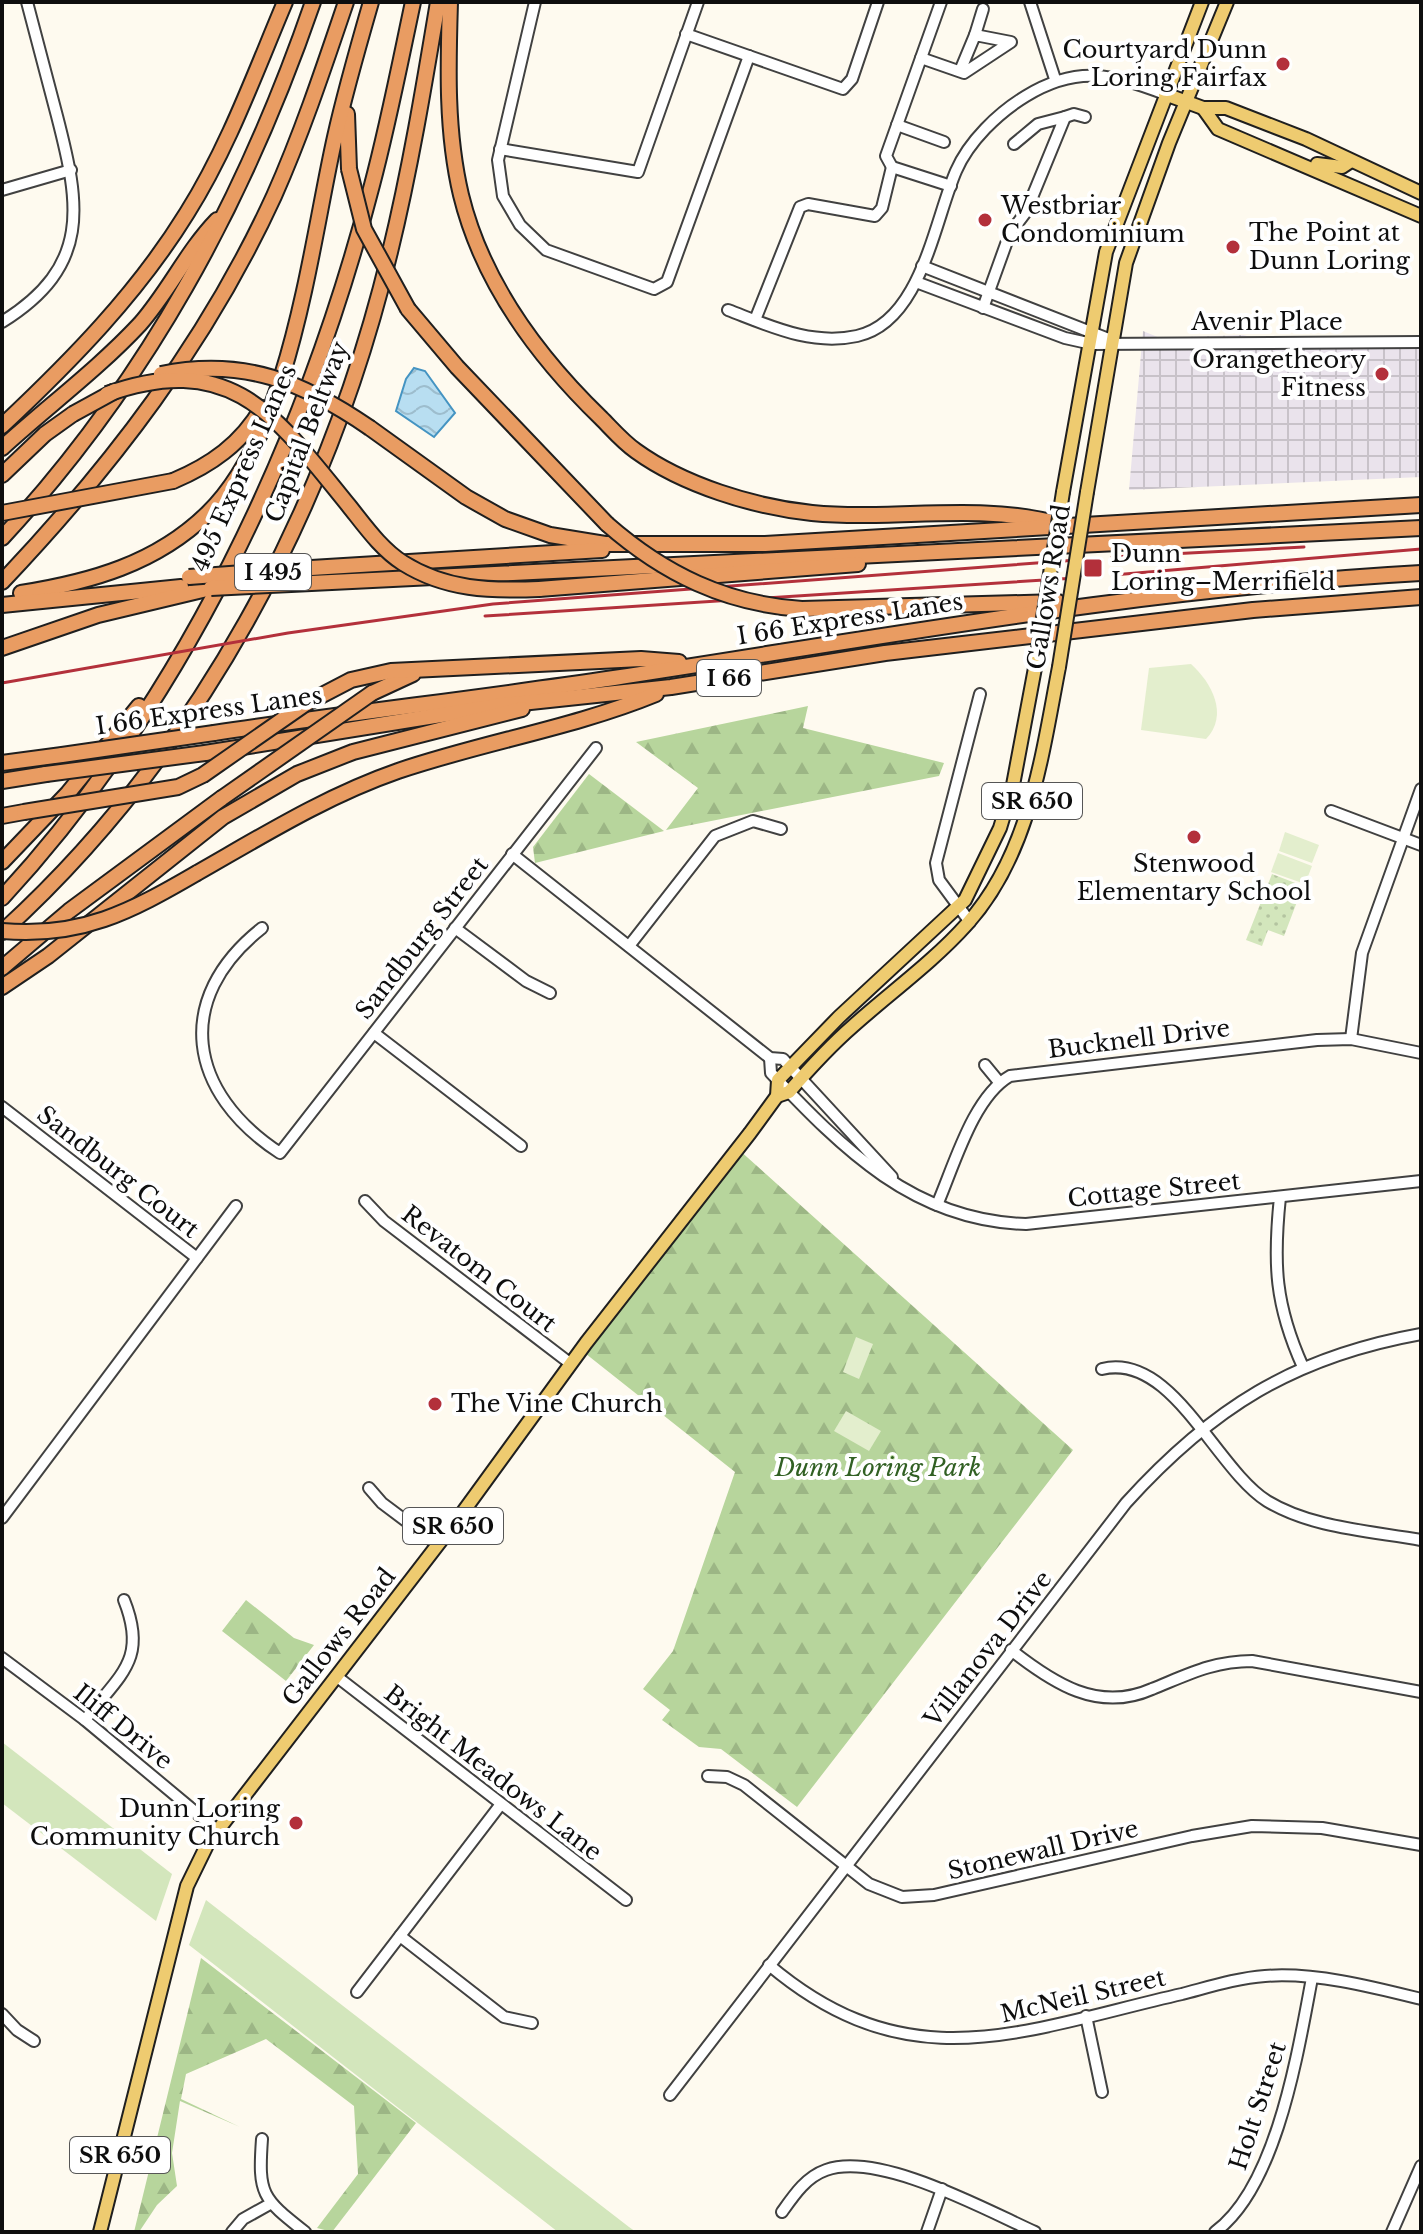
<svg xmlns="http://www.w3.org/2000/svg" width="1423" height="2234" font-family="'Libre Baskerville',serif">
<defs>
<pattern id="industrial-grid" width="8" height="8" patternUnits="userSpaceOnUse" patternTransform="scale(2)"><rect width="8" height="8" fill="#eae3ec"/><path d="M0 4h8M4 0v8" fill="none" stroke="#c8c2c9"/></pattern>
<pattern id="forest-firs" width="22" height="20" patternUnits="userSpaceOnUse" patternTransform="scale(2)"><rect width="22" height="20" fill="#b7d59c"/><path d="M5 1l3.5 6h-7zM16 11l3.5 6h-7z" fill="#9cb685"/></pattern>
<pattern id="park-dots" width="8" height="8" patternUnits="userSpaceOnUse" patternTransform="scale(2)"><rect width="8" height="8" fill="#d3e6bc"/><path d="M2 2h.1M6 6h.1" fill="none" stroke="#b4c4a0" stroke-width="1.8" stroke-linecap="round"/></pattern>
<pattern id="water-waves" width="16" height="10" patternUnits="userSpaceOnUse" patternTransform="scale(2)"><rect width="16" height="10" fill="#b8def1"/><path d="M0 5q4-4 8 0t8 0" fill="none" stroke="#9dbdcd"/></pattern>
</defs>
<rect width="100%" height="100%" fill="#fefaef"/>
<!-- industrial -->
<polygon fill="url(#industrial-grid)" points="1143,331 1160,338 1243,335 1267,341 1421,340 1421,477 1129,490"/>
<!-- grass -->
<g fill="#d3e6bc">
<polygon points="2,1742 172,1874 156,1921 2,1803"/>
<polygon points="206,1900 629,2227 636,2232 558,2232 189,1945"/>
</g>
<!-- forest -->
<g fill="url(#forest-firs)">
<polygon points="808,706 803,728 944,763 939,776 666,830 698,788 636,742"/>
<polygon points="589,774 664,831 535,863 533,847"/>
<polygon points="738,1149 1073,1450 797,1807 721,1749 699,1747 662,1720 670,1710 643,1689 673,1651 735,1472 581,1350"/>
<polygon points="246,1600 294,1638 314,1645 286,1681 222,1631"/>
<polygon points="201,1958 416,2123 332,2232 317,2228 358,2174 354,2106 266,2039 186,2074 181,2099 240,2127 180,2101 172,2153 177,2186 157,2205 139,2232 134,2232"/>
</g>
<!-- park -->
<polygon fill="url(#park-dots)" points="1272,874 1303,886 1284,936 1268,930 1262,946 1246,940"/>
<!-- pitch -->
<g fill="#e3eecd">
<path d="M 1191,664 C 1212,683 1229,715 1206,739 L 1141,730 L 1149,668 Z"/>
<polygon points="1285,832 1319,845 1312,863 1279,851"/>
<polygon points="1278,853 1312,866 1305,884 1271,872"/>
<polygon points="856,1337 873,1344 859,1379 843,1372"/>
<polygon points="846,1411 881,1431 869,1451 834,1431"/>
</g>
<!-- water -->
<polygon fill="url(#water-waves)" stroke="#4594c2" stroke-width="2" points="414,368 425,371 455,413 434,437 396,411 406,379"/>
<g fill="none" stroke-linecap="round" stroke-linejoin="round">
<defs>
<g id="minor">
<polyline points="535,2 498,160 503,196 520,225 546,250 654,289 667,282 749,56"/>
<polyline points="1030,2 1055,79"/>
<polyline points="686,34 843,89 852,79 878,2"/>
<polyline points="975,35 983,9"/>
<polyline points="921,58 964,73 1011,42 975,35 960,71"/>
<polyline points="1065,117 1074,114 1085,117"/>
<polyline points="897,125 944,142"/>
<polyline points="500,149 638,172 698,2"/>
<polyline points="892,167 886,156 941,2"/>
<polyline points="2,190 71,170"/>
<polyline points="922,266 1111,340"/>
<polyline points="916,282 1065,338 1092,344 1421,342"/>
<polyline points="983,308 1010,233 1026,212 1065,117 1038,124 1014,144"/>
<path d="M 728,310 C 770,326 811,346 857,336 C 921,322 934,222 956,171 C 969,141 998,113 1026,96 C 1077,65 1112,74 1165,94"/>
<polyline points="755,320 800,207 808,204 875,216 882,208 892,167 951,186"/>
<path d="M 2,322 C 92,266 80,205 57,116 C 47,78 37,40 27,2"/>
<polyline points="1331,811 1421,845"/>
<polyline points="512,854 770,1058 783,1059 892,1177"/>
<polyline points="970,922 939,880 936,863 980,694"/>
<path d="M 262,928 C 172,999 188,1093 280,1153 L 596,748"/>
<polyline points="455,928 526,981 550,993"/>
<polyline points="629,946 715,836 753,821 781,829"/>
<polyline points="374,1033 521,1146"/>
<polyline points="1351,1039 1362,953 1421,789"/>
<path d="M 770,1058 L 771,1073 C 843,1149 914,1221 1026,1224 L 1421,1181"/>
<polyline points="985,1065 999,1082"/>
<polyline points="2,1107 197,1258"/>
<path d="M 1280,1197 C 1273,1264 1275,1305 1303,1367"/>
<polyline points="365,1201 384,1221 571,1364"/>
<path d="M 937,1205 C 954,1166 973,1097 1010,1076 L 1317,1040 L 1351,1039 L 1421,1053"/>
<path d="M 1102,1369 C 1172,1352 1215,1468 1267,1501 C 1311,1528 1371,1531 1421,1540"/>
<polyline points="369,1488 382,1503 438,1545"/>
<polyline points="2,1518 236,1206"/>
<path d="M 1011,1650 C 1053,1683 1098,1713 1152,1689 C 1187,1675 1213,1661 1252,1661 L 1421,1692"/>
<polyline points="2,1658 85,1720 217,1830"/>
<polyline points="336,1676 626,1900"/>
<path d="M 85,1720 C 120,1674 148,1660 124,1600"/>
<polyline points="708,1776 727,1777 744,1785 869,1884 902,1897 934,1895 1192,1836 1252,1826 1322,1828 1421,1845"/>
<polyline points="400,1936 504,2017 532,2023"/>
<path d="M 769,1965 C 910,2084 1023,2030 1182,1994 C 1209,1987 1237,1978 1265,1976 C 1315,1972 1373,1987 1421,1999"/>
<polyline points="357,1992 501,1804"/>
<polyline points="2,2014 17,2030 34,2041"/>
<polyline points="1086,2016 1102,2092"/>
<path d="M 670,2095 L 1126,1503 C 1212,1408 1293,1357 1421,1334"/>
<path d="M 262,2139 C 258,2195 262,2198 305,2232"/>
<path d="M 782,2212 C 794,2195 806,2177 826,2170 C 879,2151 986,2210 1035,2232"/>
<polyline points="232,2232 243,2219 270,2204"/>
<polyline points="927,2232 942,2189"/>
<path d="M 1215,2232 C 1277,2187 1298,2051 1312,1978"/>
<polyline points="1392,2232 1421,2166"/>
</g>
<g id="major">
<polyline points="1165,94 1203,108 1226,108 1306,139 1421,193"/>
<polyline points="1203,108 1218,129 1421,216"/>
<polyline points="1317,164 1342,167 1351,161"/>
<polyline points="1063,492 1106,252 1202,2"/>
<polyline points="1087,492 1126,263 1169,143 1227,2"/>
<path d="M 777,1096 L 789,1092 C 809,1069 830,1046 853,1026 C 891,992 933,962 967,924 C 1030,854 1042,755 1059,667"/>
<polyline points="100,2232 187,1886 208,1843 463,1512 586,1343 750,1133 777,1096 778,1080 839,1017 965,900 1000,828 1013,785 1035,668"/>
</g>
<g id="highway">
<path d="M 450,2 C 448,66 446,132 461,195 C 482,281 538,357 601,418 C 612,429 623,442 636,451 C 683,485 754,507 812,513 C 894,521 978,502 1059,524"/>
<polyline points="347,114 349,169"/>
<polyline points="408,309 457,367 607,524"/>
<path d="M 2,426 C 71,361 137,294 187,213 C 228,148 255,73 285,2"/>
<polyline points="370,428 466,497 505,519 550,535 605,544 765,544 1421,505"/>
<path d="M 2,448 C 47,407 98,369 140,324 C 169,291 187,251 217,220"/>
<polyline points="2,475 45,434 73,414"/>
<path d="M 173,481 C 211,465 241,444 262,408"/>
<path d="M 2,538 C 146,383 244,202 313,2"/>
<polyline points="295,569 602,550"/>
<path d="M 2,582 C 112,466 207,342 274,196 C 302,133 324,67 346,2"/>
<polyline points="291,584 1421,528"/>
<polyline points="539,589 858,564"/>
<path d="M 21,593 C 90,582 156,564 208,513 C 291,432 310,248 335,137 C 345,92 358,47 371,2"/>
<polyline points="2,605 181,587"/>
<polyline points="802,609 1058,602"/>
<polyline points="2,648 98,615 211,588"/>
<polyline points="372,693 413,674"/>
<polyline points="305,704 351,680 391,671 641,659 679,662"/>
<path d="M 214,733 C 347,713 481,698 614,678 C 882,637 1150,588 1421,573"/>
<polyline points="205,753 503,705 671,687 885,653 1253,610 1421,597"/>
<polyline points="2,763 62,755"/>
<polyline points="2,781 46,774"/>
<polyline points="2,816 24,812"/>
<polyline points="2,862 68,793 139,706"/>
<path d="M 197,873 C 262,836 326,796 398,771 C 483,742 573,728 656,694"/>
<path d="M 2,898 C 184,701 305,443 372,185 C 388,125 400,63 413,2"/>
<path d="M 2,932 C 199,753 328,509 390,252 C 410,170 424,86 438,2"/>
<polyline points="2,968 69,911 222,798"/>
<polyline points="2,987 48,956 223,817 297,774 353,752 522,709"/>
</g>
</defs>
<!-- minor casing -->
<use href="#minor" stroke="#414141" stroke-width="14"/>
<!-- major casing -->
<use href="#major" stroke="#1f1f1f" stroke-width="16"/>
<!-- highway casing -->
<use href="#highway" stroke="#1f1f1f" stroke-width="18"/>
<!-- minor -->
<use href="#minor" stroke="#fff" stroke-width="10"/>
<!-- major -->
<use href="#major" stroke="#eecb70" stroke-width="12"/>
<!-- highway -->
<use href="#highway" stroke="#e99c62" stroke-width="14"/>
<!-- rail -->
<g stroke="#b3303b" stroke-width="3">
<polyline points="1112,557 1304,547"/>
<polyline points="1113,575 1421,549"/>
<polyline points="485,616 1076,578"/>
<polyline points="2,683 288,633 493,604 1077,560"/>
</g>
<defs>
<g id="major-bridge">
<polyline points="1059,667 1087,492"/>
<polyline points="1035,668 1063,492"/>
</g>
<g id="highway-bridge">
<polyline points="349,169 364,229 408,309"/>
<path d="M 161,374 C 244,357 303,382 370,428"/>
<path d="M 107,394 C 234,349 278,419 349,506 C 365,526 381,549 403,563 C 446,590 490,591 539,589"/>
<polyline points="73,414 115,391"/>
<polyline points="2,513 173,481"/>
<path d="M 607,524 C 664,574 726,604 802,609"/>
<polyline points="189,577 295,569"/>
<polyline points="211,588 291,584"/>
<polyline points="62,755 214,733"/>
<polyline points="46,774 205,753"/>
<polyline points="222,798 372,693"/>
<polyline points="24,812 178,787 203,775 305,704"/>
<path d="M 2,931 C 81,938 130,912 197,873"/>
</g>
</defs>
<!-- major-bridge casing -->
<use href="#major-bridge" stroke="#1f1f1f" stroke-width="16" stroke-linecap="butt"/>
<!-- highway-bridge casing -->
<use href="#highway-bridge" stroke="#1f1f1f" stroke-width="18" stroke-linecap="butt"/>
<!-- major-bridge -->
<use href="#major-bridge" stroke="#eecb70" stroke-width="12"/>
<!-- highway-bridge -->
<use href="#highway-bridge" stroke="#e99c62" stroke-width="14"/>
</g>
<!-- markers -->
<g fill="#b3303b" stroke="#fff" stroke-width="3">
<circle cx="1283" cy="64" r="8"/>
<circle cx="985" cy="220" r="8"/>
<circle cx="1233" cy="247" r="8"/>
<circle cx="1382" cy="374" r="8"/>
<rect x="1083" y="558" width="20" height="20" rx="4"/>
<circle cx="1194" cy="837" r="8"/>
<circle cx="435" cy="1404" r="8"/>
<circle cx="296" cy="1823" r="8"/>
</g>
<g text-anchor="middle" stroke-width="8" stroke-linejoin="round" paint-order="stroke">
<!-- shield labels -->
<g fill="#fff" stroke="#565656" stroke-width="2">
<rect x="235" y="554" width="76" height="36" rx="6"/>
<rect x="697" y="660" width="64" height="36" rx="6"/>
<rect x="982" y="783" width="100" height="36" rx="6"/>
<rect x="403" y="1508" width="100" height="36" rx="6"/>
<rect x="70" y="2137" width="100" height="36" rx="6"/>
</g>
<g font-size="22" font-weight="bold" fill="#0e0e0e">
<text x="273" y="580">I 495</text>
<text x="729" y="686">I 66</text>
<text x="1032" y="809">SR 650</text>
<text x="453" y="1534">SR 650</text>
<text x="120" y="2163">SR 650</text>
</g>
<!-- poi labels -->
<g font-size="24" fill="#0e0e0e" stroke="#fff" text-anchor="start">
<text x="1267" y="58" text-anchor="end">Courtyard Dunn<tspan x="1267" dy="28">Loring Fairfax</tspan></text>
<text x="1001" y="214">Westbriar<tspan x="1001" dy="28">Condominium</tspan></text>
<text x="1249" y="241">The Point at<tspan x="1249" dy="28">Dunn Loring</tspan></text>
<text x="1366" y="368" text-anchor="end">Orangetheory<tspan x="1366" dy="28">Fitness</tspan></text>
<text x="1111" y="562">Dunn<tspan x="1111" dy="28">Loring–Merrifield</tspan></text>
<text x="1194" y="872" text-anchor="middle">Stenwood<tspan x="1194" dy="28">Elementary School</tspan></text>
<text x="451" y="1412">The Vine Church</text>
<text x="280" y="1817" text-anchor="end">Dunn Loring<tspan x="280" dy="28">Community Church</tspan></text>
</g>
<!-- street labels -->
<g font-size="24" fill="#0e0e0e" stroke="#fff">
<text x="1267" y="330">Avenir Place</text>
<text transform="translate(307 432) rotate(-69)" y="8">Capital Beltway</text>
<text transform="translate(244 468) rotate(-66)" y="8">495 Express Lanes</text>
<text transform="translate(1049 587) rotate(-81)" y="8">Gallows Road</text>
<text transform="translate(850 619) rotate(-9)" y="8">I 66 Express Lanes</text>
<text transform="translate(209 711) rotate(-8)" y="8">I 66 Express Lanes</text>
<text transform="translate(422 938) rotate(-52)" y="8">Sandburg Street</text>
<text transform="translate(1139 1039) rotate(-7)" y="8">Bucknell Drive</text>
<text transform="translate(118 1172) rotate(38)" y="8">Sandburg Court</text>
<text transform="translate(1154 1190) rotate(-6)" y="8">Cottage Street</text>
<text transform="translate(479 1269) rotate(38)" y="8">Revatom Court</text>
<text transform="translate(339 1637) rotate(-52)" y="8">Gallows Road</text>
<text transform="translate(988 1649) rotate(-52)" y="8">Villanova Drive</text>
<text transform="translate(123 1727) rotate(39)" y="8">Iliff Drive</text>
<text transform="translate(493 1773) rotate(38)" y="8">Bright Meadows Lane</text>
<text transform="translate(1043 1850) rotate(-13)" y="8">Stonewall Drive</text>
<text transform="translate(1083 1996) rotate(-13)" y="8">McNeil Street</text>
<text transform="translate(1258 2106) rotate(-72)" y="8">Holt Street</text>
</g>
<!-- park labels -->
<g font-size="24" font-style="italic" fill="#316023" stroke="#fff">
<text x="878" y="1476">Dunn Loring Park</text>
</g>
</g>
<!-- border -->
<rect width="1423" height="2234" fill="none" stroke="#0e0e0e" stroke-width="8"/>
</svg>
